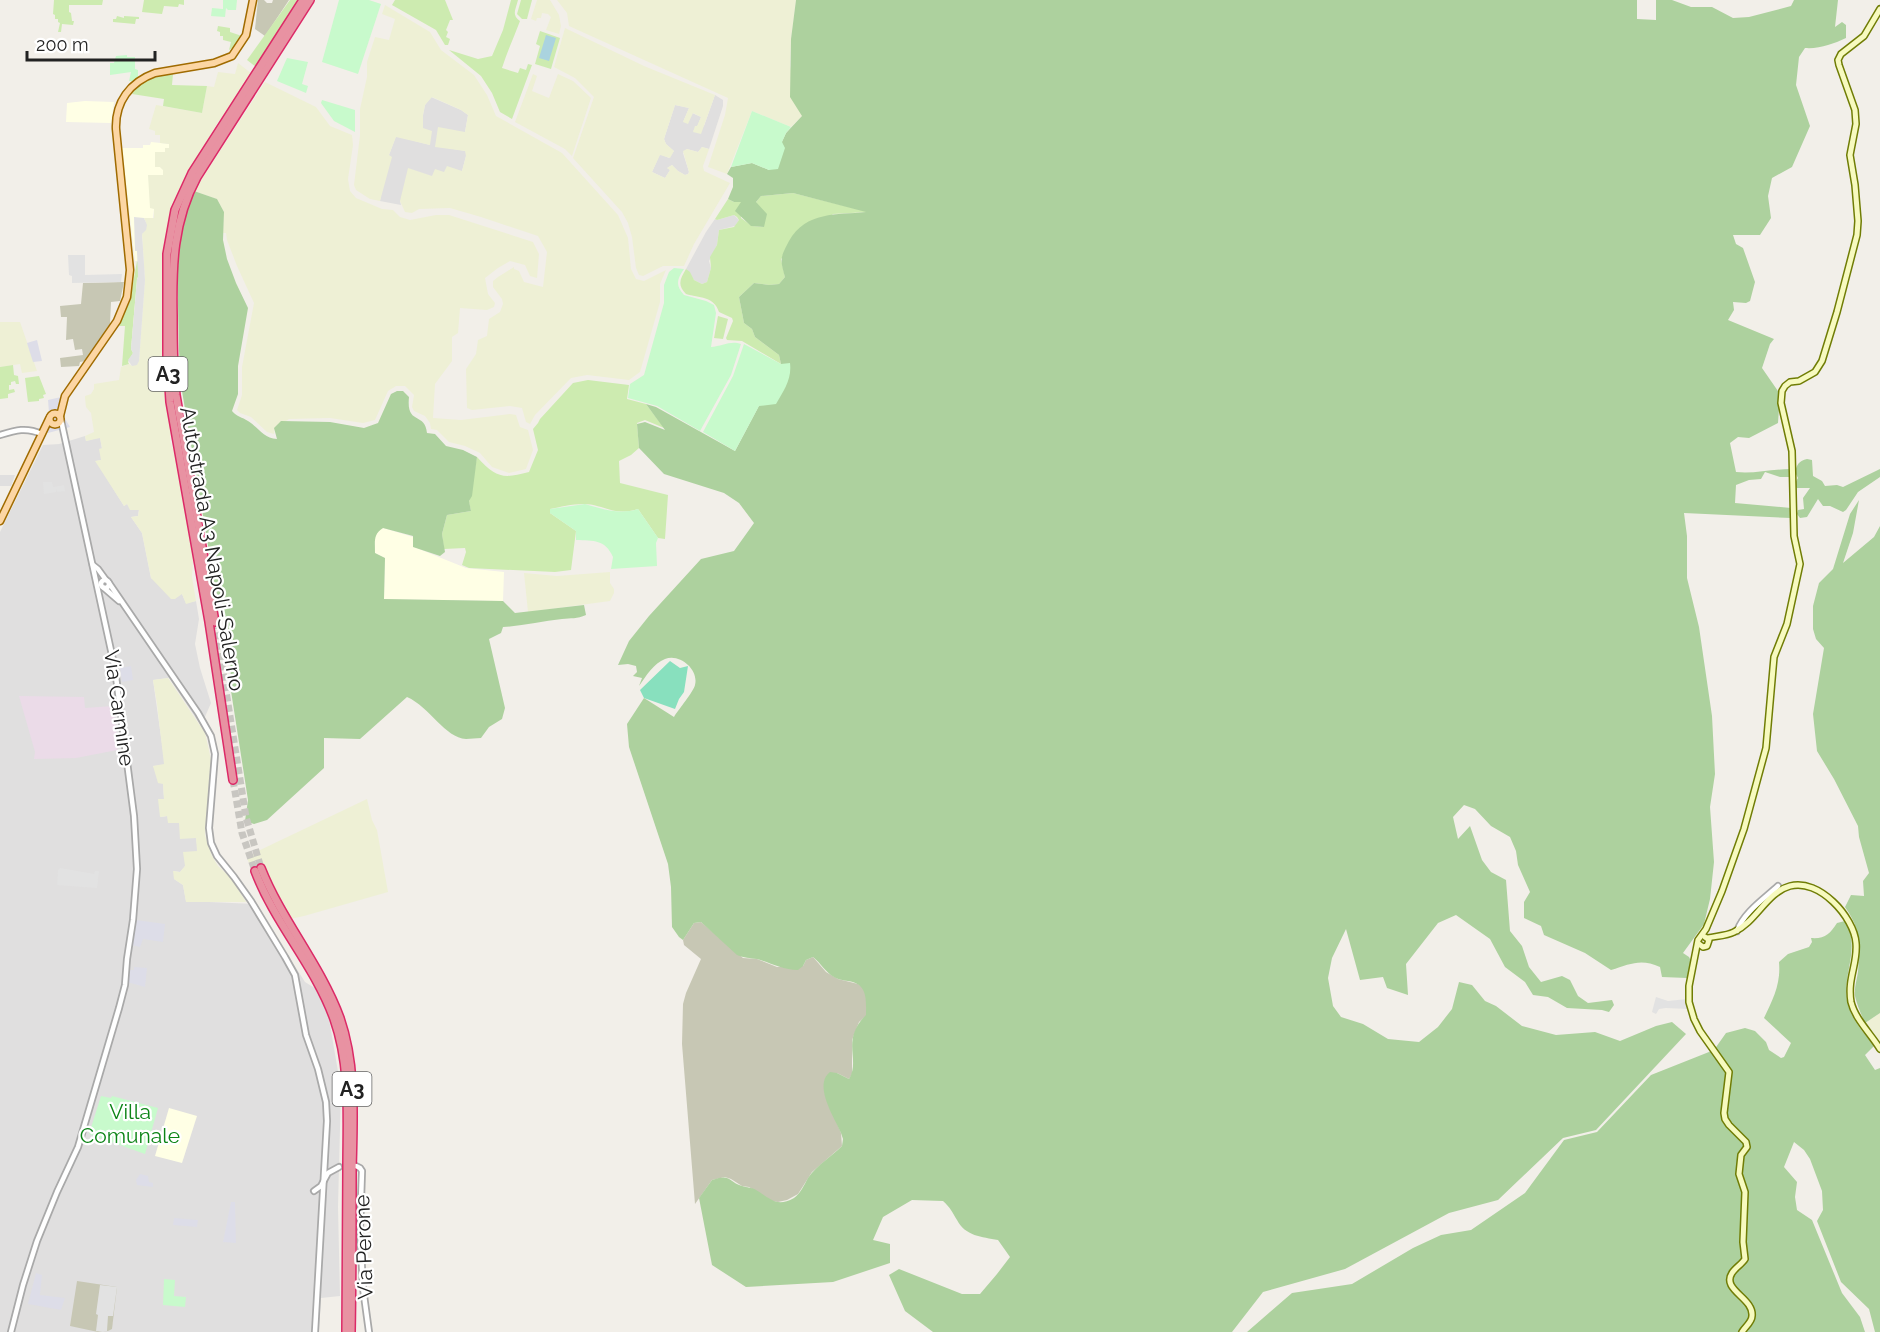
<svg xmlns="http://www.w3.org/2000/svg" width="1880" height="1332" font-family="Raleway,sans-serif">
<rect width="100%" height="100%" fill="#f2efe9"/>
<!-- residential -->
<g fill="#e0dfdf">
<polygon points="715,95 723,100 723,106 709,149 702,147 698,152 687,149 683,153 689,172 688,174 685,175 678,171 672,165 667,168 670,170 665,178 652,172 660,154 669,158 674,151 666,144 664,139 675,105 689,108 683,122 692,113 701,117 697,127 693,131 704,126"/>
<polygon points="431,97 461,110 468,115 465,132 435,146 466,151 466,156 462,171 444,172 432,176 400,201 401,205 380,201 389,155 396,136 430,145 422,128 423,115 425,105"/>
<polygon points="734,215 739,220 735,226 719,230 717,245 709,261 711,268 707,282 702,284 694,280 686,269 706,232 715,219 717,220"/>
<polygon points="85,436 86,441 100,437 102,449 101,460 96,461 124,506 127,504 139,509 138,516 131,517 142,533 151,578 182,594 186,603 196,601 199,619 195,644 200,668 211,703 201,726 169,678 153,680 165,765 153,766 163,783 164,799 159,799 161,817 168,816 179,823 196,838 198,851 180,872 174,871 174,879 183,885 186,901 255,904 305,982 318,990 329,1019 341,1089 338,1207 340,1296 321,1298 319,1332 0,1332 0,532 43,445 59,444"/>
<polygon points="0,475 15,475 11,486 0,486"/>
</g>
<!-- industrial -->
<polygon fill="#ebdbe8" points="19,696 84,697 85,708 113,706 118,745 117,750 76,758 34,759 35,752"/>
<!-- education -->
<g fill="#ffffe5">
<polygon points="85,101 114,102 111,123 66,122 67,103"/>
<polygon points="151,142 170,144 169,149 165,152 155,153 160,167 164,170 163,175 149,175 154,209 153,218 145,218 129,364 137,261 135,261 122,148 143,148 143,145 150,145"/>
<polygon points="383,528 413,537 414,547 466,568 504,572 503,601 384,599 385,558 375,553 375,536 377,531"/>
<polygon points="169,1108 197,1116 182,1163 155,1156"/>
</g>
<!-- construction -->
<g fill="#c7c7b4">
<polygon points="258,0 264,0 267,3 272,3 273,0 289,0 265,36 255,29"/>
<polygon points="124,282 120,301 111,302 110,324 85,361 80,362 79,366 61,367 60,358 83,355 82,349 75,350 73,339 66,340 67,317 61,317 60,306 81,304 83,283"/>
<polygon points="701,922 743,958 757,959 777,967 803,966 806,960 813,957 826,972 838,979 858,984 864,988 866,995 867,1015 859,1022 852,1040 852,1074 849,1079 837,1073 825,1095 841,1133 842,1146 812,1172 798,1194 787,1200 778,1202 772,1201 749,1187 742,1186 731,1179 725,1177 712,1180 695,1204 682,1044 683,1004 686,993 701,959 684,945 683,940 694,923"/>
<polygon points="77,1281 117,1287 112,1329 108,1331 98,1332 70,1326"/>
</g>
<!-- farmland -->
<g fill="#eef0d5">
<polygon points="537,0 550,0 559,15 561,26 559,34 546,30 551,17 548,14 542,13 541,18 537,18 536,21 531,19"/>
<polygon points="557,0 796,0 791,39 790,66 802,116 791,127 752,111 727,174 708,167 725,115 728,98 569,26 567,13"/>
<polygon points="385,5 430,32 441,50 474,75 487,95 496,116 562,153 618,215 628,238 631,269 636,279 644,281 666,270 660,284 660,302 640,372 629,380 587,375 571,378 535,415 530,424 526,422 522,408 510,406 472,410 467,408 466,369 476,354 478,340 487,336 489,319 500,312 503,304 502,299 493,287 493,281 498,277 514,267 514,269 519,271 524,282 543,287 547,252 538,236 481,217 450,208 419,209 412,213 405,212 400,201 408,168 432,176 435,169 444,172 447,166 462,171 466,156 465,151 435,147 438,127 465,132 468,115 461,110 432,97 425,105 423,115 423,128 432,131 430,145 396,137 389,155 392,157 380,201 370,199 356,190 354,185 360,135 360,109 367,77 367,62 375,37 389,40 395,19 382,14"/>
<polygon points="565,28 644,66 715,95 701,134 693,132 695,126 697,126 701,117 693,113 688,124 683,122 689,108 675,105 664,139 666,144 674,151 670,158 660,155 652,172 665,178 670,170 667,168 672,165 678,171 685,175 688,174 689,172 683,151 687,149 698,152 702,147 709,149 703,166 704,171 730,183 694,244 684,266 663,266 643,276 639,275 636,268 632,237 628,223 622,212 573,158 594,97 575,78 554,67"/>
<polygon points="238,63 252,74 230,109 218,122 184,180 172,208 164,251 162,290 164,372 171,426 170,441 175,455 193,558 192,577 196,601 186,604 182,594 175,599 171,599 151,578 142,533 131,517 138,516 139,510 130,510 127,504 124,506 95,461 101,460 99,449 102,448 100,438 86,441 85,436 94,432 91,413 86,407 85,398 85,396 91,394 94,389 94,384 119,380 121,367 129,364 132,366 139,361 145,280 142,234 146,222 144,218 154,218 154,209 150,208 148,175 163,175 163,170 160,167 155,167 155,152 165,152 165,148 169,148 169,144 160,143 160,135 155,135 155,131 149,129 156,105 202,113 207,86 214,87 218,72 235,74"/>
<polygon points="533,74 537,76 532,91 549,98 558,74 573,81 591,98 572,156 565,149 515,122"/>
<polygon points="265,82 316,107 330,126 352,135 353,145 348,179 350,191 356,198 382,209 393,210 400,217 410,220 436,215 449,215 533,242 539,254 537,278 530,276 525,265 510,261 498,268 485,278 488,294 495,303 494,307 487,310 460,308 458,333 452,337 452,361 435,384 433,418 461,420 510,414 516,415 520,427 528,430 533,450 526,469 509,473 492,467 480,453 465,446 449,442 437,430 431,429 430,423 425,416 414,411 412,407 414,395 405,386 396,386 388,391 375,420 363,423 330,418 289,419 275,428 274,434 267,432 251,417 240,413 237,410 242,395 242,367 254,303 237,266 227,240 226,233 223,233 224,212 217,199 194,191"/>
<polygon points="0,322 20,322 37,371 22,373 20,364 0,367"/>
<polygon points="610,572 610,583 614,589 614,593 610,601 528,612 524,573 557,576"/>
<polygon points="168,678 205,733 209,750 211,761 205,835 212,856 218,866 232,879 246,902 186,902 183,885 174,879 173,871 180,872 185,866 183,852 197,851 196,838 180,839 179,823 168,823 167,816 160,817 158,799 164,799 163,784 158,783 153,766 164,764 157,704 153,680"/>
<polygon points="367,799 372,820 377,830 388,892 304,916 290,919 285,905 273,887 264,867 252,871 247,858 258,851"/>
<polygon points="1880,1013 1880,1044 1865,1023"/>
</g>
<!-- grass -->
<g fill="#cdebb0">
<polygon points="54,0 103,0 102,5 69,5 69,12 71,13 72,21 74,21 73,25 62,24 61,32 58,32 60,23 58,22 58,19 55,19 55,15 53,14"/>
<polygon points="144,0 184,0 184,5 179,4 178,7 164,6 162,14 142,12"/>
<polygon points="290,0 298,0 256,67 247,60"/>
<polygon points="395,0 445,0 453,20 450,20 446,30 448,32 446,37 450,39 448,45 445,45 436,30 392,5"/>
<path d="M 511,0 L 518,0 C 516,9 511,15 520,21 C 514,37 507,52 502,68 L 518,73 L 520,68 L 526,70 L 528,64 L 532,65 L 512,119 L 500,112 L 492,93 L 481,76 L 449,50 L 478,59 L 492,56 L 503,30 Z"/>
<polygon points="521,0 532,0 527,19 522,19 517,14"/>
<polygon points="117,16 124,18 124,16 139,17 139,19 136,19 135,24 113,22 113,19 116,19"/>
<polygon points="218,26 230,28 230,32 242,36 234,47 229,50 231,42 223,40 223,36 220,36 220,32 217,31"/>
<polygon points="540,31 560,38 551,69 535,64 540,46 536,44"/>
<path d="M 173,74 L 172,85 L 207,86 L 202,113 L 163,106 L 164,99 L 132,94 C 143,79 156,76 173,74 Z"/>
<path d="M 793,193 L 869,212 L 833,214 L 781,259 L 785,277 L 779,284 L 769,285 L 754,283 L 739,297 L 744,323 L 752,329 L 755,337 L 779,355 L 781,364 L 742,341 L 727,340 L 726,338 L 733,321 L 732,318 L 719,312 C 714,296 699,298 686,294 C 677,285 680,279 686,269 L 690,272 L 694,280 L 702,284 L 707,282 L 711,268 L 710,257 L 717,245 L 719,230 L 734,227 L 739,220 L 737,217 L 734,215 L 717,220 L 715,219 L 728,199 L 734,202 L 741,201 L 741,218 L 752,226 L 764,227 L 756,202 L 761,196 Z"/>
<polygon points="137,261 138,262 138,277 137,279 131,349 133,353 128,362 129,364 122,366 125,326 119,326 130,301"/>
<polygon points="718,316 728,319 723,339 714,338"/>
<polygon points="13,365 14,375 18,376 19,384 16,384 15,381 11,382 11,385 9,385 9,390 14,389 15,392 8,394 8,398 0,399 0,367"/>
<polygon points="39,376 46,394 43,395 44,398 39,399 39,401 28,402 25,378"/>
<path d="M 588,380 L 629,385 L 627,399 L 646,404 L 664,428 L 645,420 L 637,423 L 639,448 L 631,455 L 619,461 L 620,483 L 668,495 L 665,539 L 658,538 L 638,509 C 613,517 604,504 583,504 C 572,504 560,507 550,509 L 550,513 L 576,531 L 571,570 L 555,572 L 469,568 L 462,565 L 466,552 L 465,548 L 444,549 L 442,534 L 447,515 L 471,511 L 469,502 L 477,457 C 496,478 503,479 529,472 L 538,450 L 533,429 L 538,423 L 540,419 L 573,383 Z"/>
</g>
<!-- forest -->
<g fill="#add19e">
<path d="M 796,0 L 1637,0 L 1637,19 L 1656,20 L 1656,0 L 1672,0 L 1691,7 L 1712,7 L 1733,18 L 1749,17 L 1791,6 L 1794,0 L 1838,0 L 1835,27 L 1842,22 L 1846,25 L 1846,38 C 1833,44 1820,49 1805,48 L 1799,57 L 1796,85 L 1810,126 L 1792,167 L 1772,178 L 1768,196 L 1771,218 L 1760,235 L 1733,235 L 1736,244 L 1743,248 L 1755,282 L 1750,301 L 1746,303 L 1733,302 L 1734,310 L 1728,320 L 1774,339 L 1770,344 L 1762,368 L 1780,394 L 1778,423 L 1749,438 L 1738,437 L 1730,443 L 1736,472 C 1754,474 1772,469 1791,469 L 1791,477 L 1780,477 L 1765,472 L 1761,479 L 1749,480 L 1736,485 L 1735,503 L 1791,508 L 1791,518 L 1684,513 L 1687,536 L 1687,578 L 1699,627 L 1712,716 L 1715,774 L 1710,807 L 1714,862 L 1710,899 L 1704,924 L 1683,953 L 1689,957 L 1691,961 L 1687,978 L 1662,977 L 1660,967 C 1641,958 1630,964 1611,970 L 1585,953 L 1544,935 L 1541,926 L 1524,918 L 1524,902 L 1530,892 L 1518,865 L 1516,851 L 1510,837 L 1491,826 L 1475,809 L 1464,805 L 1453,817 L 1458,839 L 1470,826 L 1482,860 L 1491,872 L 1506,880 L 1510,931 L 1522,946 L 1529,967 L 1541,982 L 1562,976 L 1570,980 L 1578,996 L 1588,1003 L 1612,1000 L 1614,1005 L 1609,1012 L 1602,1010 L 1567,1008 L 1548,997 L 1533,995 L 1525,982 L 1505,967 L 1490,939 L 1456,915 L 1438,923 L 1406,964 L 1408,995 L 1387,988 L 1383,977 L 1360,980 L 1346,929 L 1332,958 L 1328,978 L 1333,1006 L 1341,1017 L 1363,1024 L 1388,1039 L 1419,1042 L 1438,1027 L 1452,1009 L 1459,982 L 1472,985 L 1485,1001 L 1496,1006 L 1522,1026 L 1556,1035 L 1595,1032 L 1620,1041 L 1656,1026 L 1672,1022 L 1686,1034 L 1596,1130 L 1563,1138 L 1498,1200 L 1449,1213 L 1345,1269 L 1263,1292 L 1232,1332 L 933,1332 L 905,1311 L 889,1275 L 899,1269 L 962,1294 L 980,1294 L 997,1274 L 1010,1257 L 998,1240 C 982,1237 965,1236 957,1220 C 952,1212 950,1207 943,1201 L 912,1200 L 883,1217 L 873,1240 L 890,1244 L 890,1263 L 833,1282 L 746,1287 L 712,1265 L 699,1198 L 712,1180 C 732,1173 728,1182 742,1186 C 747,1188 752,1187 756,1190 C 770,1198 776,1208 794,1198 C 801,1193 804,1185 808,1178 C 817,1165 831,1157 842,1146 L 843,1139 L 841,1133 C 834,1117 813,1085 830,1072 L 837,1073 L 849,1079 C 861,1059 840,1041 866,1015 C 866,999 868,984 848,981 C 843,980 839,980 834,977 C 825,972 821,963 813,957 L 806,960 L 803,966 L 798,970 C 783,970 771,963 757,959 C 750,958 744,958 737,955 L 701,922 L 694,923 L 683,940 L 679,937 L 672,927 L 671,887 L 668,864 L 629,747 L 627,724 L 644,698 L 674,717 C 678,710 694,691 695,685 C 699,670 680,653 665,659 C 654,663 646,676 639,686 L 642,678 L 633,676 L 637,672 L 636,666 L 628,664 L 618,665 L 629,641 L 649,616 L 701,559 L 734,551 L 754,523 L 739,503 L 724,493 L 664,474 L 639,448 L 637,424 L 645,422 L 665,430 L 646,404 L 656,407 L 735,451 L 781,364 L 779,355 L 755,337 L 752,329 L 744,323 L 739,297 L 754,283 L 769,285 L 779,284 L 785,277 C 780,259 780,258 789,241 C 806,211 837,215 866,212 L 793,193 L 761,196 L 756,202 L 767,214 L 764,227 L 751,226 L 735,211 L 741,202 L 734,202 L 728,199 L 733,187 L 733,178 L 727,174 L 731,167 L 752,163 L 769,170 L 786,133 L 802,116 L 790,97 L 791,39 Z"/>
<path d="M 194,191 L 217,199 L 224,212 L 223,240 L 227,259 L 236,283 L 248,308 L 238,366 L 238,394 L 232,411 C 237,417 242,417 248,421 C 259,428 263,438 277,439 L 274,428 L 281,421 L 330,422 L 364,428 L 378,423 L 391,394 L 397,391 L 403,391 L 409,397 C 406,426 425,411 427,433 L 435,434 L 446,446 L 463,450 L 477,457 L 472,496 L 469,501 L 471,511 L 447,515 L 442,534 L 445,552 L 440,556 L 413,547 L 413,536 L 383,528 C 373,534 375,542 375,553 L 385,558 L 384,599 L 503,601 L 515,613 L 584,605 L 586,615 C 577,619 571,618 562,619 C 542,621 523,626 503,627 L 501,633 L 489,639 L 505,708 L 502,719 L 489,727 L 481,738 C 476,738 471,739 466,739 C 445,738 430,707 407,697 L 360,739 L 324,738 L 324,768 L 267,820 L 254,824 L 245,821 L 248,800 L 231,691 L 230,636 L 215,587 L 182,391 L 179,351 L 177,258 L 182,223 Z"/>
<path d="M 1807,459 L 1812,460 L 1813,476 L 1822,481 L 1825,486 L 1837,485 L 1843,487 L 1880,469 L 1880,477 L 1858,492 L 1846,510 L 1843,512 L 1830,506 L 1823,506 L 1818,499 L 1807,517 L 1800,518 L 1797,514 L 1798,510 L 1804,509 L 1803,498 L 1810,488 L 1797,488 L 1794,485 L 1798,478 L 1795,472 C 1797,464 1799,461 1807,459 Z"/>
<path d="M 1859,500 L 1853,533 L 1843,563 L 1874,537 L 1880,526 L 1880,1013 L 1865,1023 C 1861,1014 1857,1005 1855,996 C 1854,988 1857,979 1858,972 C 1860,946 1861,929 1845,907 L 1851,895 L 1864,896 L 1863,881 L 1869,873 L 1859,837 L 1858,826 L 1834,779 L 1817,751 L 1813,714 L 1824,648 L 1816,639 L 1813,629 L 1813,606 L 1819,583 L 1833,569 L 1850,514 Z"/>
<path d="M 1845,921 C 1862,949 1840,977 1848,1005 C 1852,1020 1865,1034 1874,1046 L 1865,1055 L 1875,1070 L 1880,1068 L 1880,1332 L 1875,1332 L 1869,1309 L 1841,1282 L 1817,1221 L 1823,1210 L 1822,1191 L 1810,1159 L 1804,1150 L 1794,1142 L 1784,1167 L 1797,1182 L 1795,1197 L 1797,1210 L 1812,1220 L 1842,1293 L 1860,1317 L 1865,1332 L 1247,1332 L 1292,1293 L 1352,1284 L 1413,1248 L 1441,1235 L 1471,1230 L 1525,1193 L 1564,1140 L 1597,1132 L 1651,1075 L 1714,1050 L 1726,1033 L 1745,1028 L 1755,1031 L 1766,1042 L 1769,1050 L 1781,1058 L 1784,1057 L 1791,1043 L 1764,1018 C 1773,999 1781,984 1779,962 L 1788,954 L 1809,947 L 1812,942 L 1811,938 C 1825,939 1830,934 1837,923 Z"/>
</g>
<!-- park -->
<g fill="#c8facc">
<polygon points="223,0 237,0 236,10 228,10 226,8 225,17 211,16 212,8 223,9"/>
<polygon points="339,0 369,0 381,4 358,74 322,62"/>
<polygon points="127,55 127,57 135,57 135,69 138,70 138,77 133,81 129,81 131,72 110,75 110,63 114,63 116,56"/>
<polygon points="287,58 308,62 302,84 308,86 306,93 277,81"/>
<polygon points="322,100 355,110 355,132 334,121 321,103"/>
<polygon points="752,111 791,127 786,133 782,142 785,148 778,169 769,170 752,163 731,167"/>
<path d="M 674,268 L 684,269 C 676,280 676,286 684,295 L 706,301 L 714,305 L 716,313 L 711,347 C 722,346 731,340 741,344 L 731,375 L 700,431 L 657,406 L 628,398 L 630,384 L 644,375 L 664,303 L 664,285 L 669,272 Z"/>
<path d="M 744,344 L 781,364 L 790,363 C 792,379 784,390 776,404 L 759,406 L 735,451 L 703,432 L 733,376 Z"/>
<path d="M 585,504 C 603,509 619,515 638,509 L 658,538 L 656,543 L 657,566 L 611,569 L 613,557 C 605,539 594,541 576,540 L 576,531 L 550,513 L 550,509 Z"/>
<polygon points="101,1096 111,1098 112,1096 158,1108 145,1154 89,1134"/>
<polygon points="164,1279 175,1280 174,1296 186,1297 185,1307 163,1305"/>
</g>
<!-- pitch -->
<polygon fill="#88e0be" points="670,661 680,668 688,666 684,692 679,699 675,709 644,698 640,690"/>
<!-- parking -->
<g fill="#e2e2e2">
<polygon points="134,217 144,218 147,225 146,230 142,234 145,280 139,361 137,365 132,366 128,360 133,353 131,349 137,279 138,277 137,251 135,251"/>
<polygon points="68,255 85,255 85,275 122,274 121,282 72,283 72,276 69,275"/>
<polygon points="43,482 52,482 53,487 64,485 65,491 57,492 56,489 56,492 44,494"/>
<polygon points="60,868 94,874 95,871 99,871 97,888 57,885 58,870"/>
<polygon points="1656,997 1668,1001 1687,999 1688,1009 1666,1008 1659,1009 1656,1014 1652,1012"/>
<polygon points="100,1285 117,1287 113,1316 108,1316 107,1331 103,1332 96,1331 98,1315 96,1314"/>
</g>
<!-- plaza -->
<g fill="#dddde8">
<polygon points="37,340 42,361 33,362 27,343"/>
<polygon points="61,397 64,404 64,417 70,427 48,433 42,429 49,412 48,400"/>
<polygon points="131,666 133,680 122,682 120,668"/>
<polygon points="136,920 165,924 163,942 143,939 140,947 132,945"/>
<polygon points="134,967 147,968 145,987 127,982 128,970 134,970"/>
<polygon points="140,1174 148,1176 149,1182 153,1183 153,1187 137,1185 136,1180"/>
<polygon points="231,1202 235,1202 236,1243 223,1242"/>
<polygon points="174,1218 198,1220 197,1227 173,1225"/>
<polygon points="36,1273 42,1275 40,1295 65,1298 61,1310 28,1304"/>
</g>
<!-- water -->
<polygon fill="#aad3df" points="546,35 556,38 549,61 539,58"/>
<g fill="none" stroke-linecap="round" stroke-linejoin="round">
<!-- motorway-tunnel -->
<g stroke="#c8c6c1" stroke-width="7" stroke-dasharray="7 3.5" stroke-linecap="butt">
<polyline points="215,622 246,817 261,868"/>
<polyline points="233,780 242,833 255,871"/>
</g>
<defs>
<g id="tertiary">
<path d="M 0,435 C 16,430 26,427 42,434"/>
<polyline points="93,565 98,569 106,580"/>
<circle cx="105" cy="584" r="4"/>
<polyline points="109,583 198,713 211,736 215,754 209,828 211,843 217,856 234,877 251,901 285,957 295,975 306,1035 318,1069 326,1102 327,1121 315,1332"/>
<polyline points="104,588 119,601"/>
<path d="M 1737,931 C 1744,912 1764,899 1778,886"/>
<polyline points="356,1166 360,1168 362,1171 360,1229 363,1288 369,1332"/>
<polyline points="314,1191 321,1186 328,1173 339,1167"/>
<polyline points="11,1332 23,1285 37,1241 57,1192 78,1147 119,1008 125,985 127,959 133,920 137,869 134,816 115,669 61,420"/>
</g>
<g id="secondary">
<path d="M 1708,938 C 1716,936 1726,936 1734,932 C 1756,922 1767,892 1790,886 C 1819,878 1854,917 1856,943 C 1858,964 1847,978 1851,1002 C 1855,1019 1871,1034 1880,1049"/>
<polyline points="1699,944 1703,947 1707,946 1709,940 1705,937"/>
<path d="M 1742,1332 C 1745,1327 1752,1322 1752,1316 C 1754,1298 1721,1290 1732,1273 C 1735,1268 1742,1264 1745,1259 L 1743,1242 L 1745,1192 L 1739,1174 L 1741,1155 L 1747,1147 L 1746,1142 L 1729,1125 L 1725,1119 L 1724,1113 L 1729,1072 L 1700,1031 L 1694,1019 L 1689,1002 L 1689,986 L 1698,940 L 1706,929 L 1722,891 L 1744,829 L 1766,748 L 1774,657 L 1787,624 L 1800,564 L 1794,536 L 1792,451 L 1781,403 L 1782,391 L 1785,386 L 1790,382 L 1799,381 L 1815,372 L 1822,361 L 1837,312 L 1857,235 L 1858,221 L 1855,185 L 1850,155 L 1856,124 L 1855,110 L 1839,65 L 1838,60 L 1841,54 L 1864,36 L 1880,9"/>
</g>
<g id="primary">
<circle cx="55" cy="419" r="5.5"/>
<path d="M 60,416 L 65,396 L 117,321 L 127,297 L 130,270 L 116,129 C 115,102 130,82 155,73 L 214,63 L 232,56 L 246,35 L 253,0"/>
<polyline points="0,521 49,419"/>
</g>
<g id="motorway">
<path d="M 215,622 L 176,395 C 173,369 173,343 173,316 C 172,267 173,221 197,177 L 310,0"/>
<polyline points="233,780 209,622 170,402 167,356 167,254 175,210 192,173 303,0"/>
<path d="M 261,868 C 282,921 320,964 340,1018 C 357,1067 353,1120 352,1172 C 352,1225 352,1279 351,1332"/>
<path d="M 255,871 C 275,924 315,966 334,1019 C 351,1067 347,1118 347,1168 C 347,1223 346,1277 346,1332"/>
</g>
</defs>
<!-- tertiary casing -->
<use href="#tertiary" stroke="#a9a9a9" stroke-width="8"/>
<!-- secondary casing -->
<use href="#secondary" stroke="#707d05" stroke-width="8"/>
<!-- primary casing -->
<use href="#primary" stroke="#a06b00" stroke-width="9"/>
<!-- motorway casing -->
<use href="#motorway" stroke="#dc2a67" stroke-width="10"/>
<!-- tertiary -->
<use href="#tertiary" stroke="#fff" stroke-width="4.5"/>
<!-- secondary -->
<use href="#secondary" stroke="#f7fabf" stroke-width="5"/>
<!-- primary -->
<use href="#primary" stroke="#fcd6a4" stroke-width="6"/>
<!-- motorway -->
<use href="#motorway" stroke="#e892a2" stroke-width="7"/>
</g>
<g text-anchor="middle" stroke-width="4.5" stroke-linejoin="round" paint-order="stroke">
<!-- shield labels -->
<g fill="#fff" stroke="#646464" stroke-width="1.5">
<rect x="148.5" y="357" width="39" height="34" rx="4.5"/>
<rect x="332.5" y="1072" width="39" height="34" rx="4.5"/>
</g>
<g font-size="20" font-weight="bold" fill="#222">
<text x="168" y="381">A3</text>
<text x="352" y="1096">A3</text>
</g>
<!-- street labels -->
<g font-size="21" fill="#222" stroke="#fff">
<text transform="translate(212 549) rotate(80)" y="7">Autostrada A3 Napoli-Salerno</text>
<text transform="translate(119 708) rotate(82)" y="7">Via Carmine</text>
<text transform="translate(364 1247) rotate(-92)" y="7">Via Perone</text>
</g>
<!-- park labels -->
<g font-size="21" fill="#0c8416" stroke="#fff">
<text x="130" y="1119">Villa<tspan x="130" dy="24">Comunale</tspan></text>
</g>
</g>
<!-- scale -->
<path d="M27 51v9h128v-9" fill="none" stroke="#222222" stroke-width="3"/>
<text x="36" y="51" font-size="18" fill="#222222" stroke="#ffffff" stroke-width="4.5" paint-order="stroke">200 m</text>
</svg>
